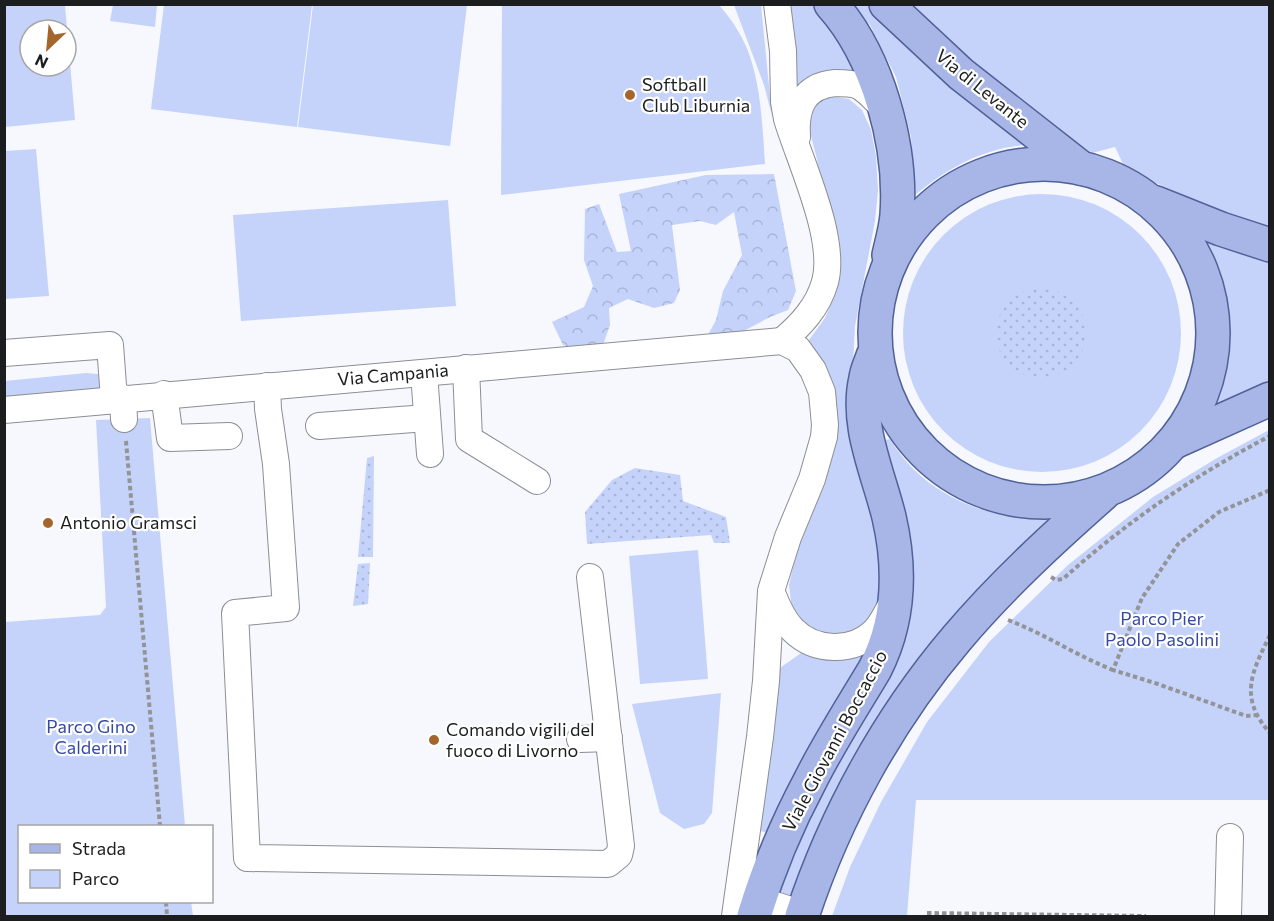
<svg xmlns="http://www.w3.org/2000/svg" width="1274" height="921" font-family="Commissioner,sans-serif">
<defs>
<pattern id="forest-crowns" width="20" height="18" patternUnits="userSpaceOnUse" patternTransform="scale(1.5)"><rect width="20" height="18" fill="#c5d3fb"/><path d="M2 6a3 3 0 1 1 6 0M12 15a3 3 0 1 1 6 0" fill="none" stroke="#a9b5d7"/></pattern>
<pattern id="garden-dots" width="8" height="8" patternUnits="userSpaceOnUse" patternTransform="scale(1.5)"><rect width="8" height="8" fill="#c5d3fb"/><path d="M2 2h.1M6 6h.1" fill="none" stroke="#a9b5d7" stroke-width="1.8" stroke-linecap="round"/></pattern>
</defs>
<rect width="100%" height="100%" fill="#f6f8fe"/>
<!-- green -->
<g fill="#c5d3fb" fill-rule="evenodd">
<path d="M 5,4 L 65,5 L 75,120 L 5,127 ZM 30,30 L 66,30 L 66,66 L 30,66 Z"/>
<polygon points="113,5 157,5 155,27 110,21"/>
<polygon points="164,5 312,5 297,127 151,109"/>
<polygon points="313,5 467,5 450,146 298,127"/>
<path d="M 502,5 L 719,5 C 726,13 733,22 738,31 C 761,68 762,121 765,164 L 501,195 Z"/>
<polygon points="734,5 761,5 772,116 764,85"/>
<path d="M 787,5 L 813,5 L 820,11 L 860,74 C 825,66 820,72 795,95 Z"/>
<path d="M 852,5 L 870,5 L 929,59 L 1030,144 C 1018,146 1005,147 993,151 C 964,159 938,176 915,195 L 911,137 L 896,77 L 870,25 Z"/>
<polygon points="905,5 1269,5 1269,228 1234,217 1126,170 1115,147 1092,153 991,84 964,53"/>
<polygon points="837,97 849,99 862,110 871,130 876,156 878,190 875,221 855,326 852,384 884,553 877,615 851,636 818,635 797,617 791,602 789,585 800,536 832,457 837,419 826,368 809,340 825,318 836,293 838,262 816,155 809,129 809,119 814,106 823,98"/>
<polygon points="36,149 49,296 5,299 5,151"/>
<circle cx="1042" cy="333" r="139"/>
<polygon points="448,200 456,306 241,321 233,215"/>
<path d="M 1201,239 L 1270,256 L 1269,384 L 1208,414 C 1214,400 1221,385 1224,370 C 1235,326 1222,277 1201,239 Z"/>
<polygon points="86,373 98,374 103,381 100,390 5,397 5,381"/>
<polygon points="150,418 185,826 20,826 20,902 191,902 193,916 5,916 5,622 100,615 106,607 96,420"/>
<polygon points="1269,430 1269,800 916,800 907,916 832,916 850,867 881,802 927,722 989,642 1068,565 1153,497 1217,458"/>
<path d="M 890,439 C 915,481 957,506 1004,515 C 1022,519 1038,515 1055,522 L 1025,550 L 794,901 L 775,893 L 808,815 L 893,665 L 881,441 Z"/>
<polygon points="698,550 708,679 640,684 629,556"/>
<polygon points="804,651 868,651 772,834 760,831 777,670"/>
<polygon points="721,693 712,813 704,824 684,829 660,813 632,704"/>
</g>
<!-- forest -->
<polygon fill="url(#forest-crowns)" points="774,174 796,291 788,310 770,317 740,333 708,335 716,320 723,291 742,255 734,212 716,225 700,221 672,225 680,290 674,303 654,308 628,299 609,308 610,325 603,345 584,352 563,345 552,322 584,307 593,286 584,260 585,209 599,204 617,252 631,251 619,194 706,175"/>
<!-- garden -->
<g fill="url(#garden-dots)">
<circle cx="1041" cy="333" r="45"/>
<polygon points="374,456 373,557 358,557 367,458"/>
<polygon points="635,468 680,475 683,501 726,517 730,543 714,543 711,535 587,544 585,512 612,480"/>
<polygon points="370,563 368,604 353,606 358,564"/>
</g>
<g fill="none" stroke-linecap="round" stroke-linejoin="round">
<defs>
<g id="minor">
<path d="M 777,4 L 783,51 L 784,102 L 787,119 C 800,162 837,239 825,282 C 818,307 801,325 782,341"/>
<path d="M 797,137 C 795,108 803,86 835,83 C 843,83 852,83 859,86 C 868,91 876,101 884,108"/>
<polyline points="4,353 110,345 114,399"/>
<polyline points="466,368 469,439 537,481"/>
<polyline points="424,373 430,454"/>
<polyline points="267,386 268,409 276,464 286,608 235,613 247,858 608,864 619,855 621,846 590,577"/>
<polyline points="164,394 170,438 229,436"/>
<polyline points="123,398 124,419"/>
<polyline points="4,410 782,341"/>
<polyline points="319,426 427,418"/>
<path d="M 772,593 C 777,606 783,620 793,630 C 815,652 853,653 875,631 C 881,624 886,615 890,607"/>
<polyline points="580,739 609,738"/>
<polyline points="759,900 803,914"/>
<polyline points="735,916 760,737 766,681 771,591 788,537 812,479 824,437 825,425 822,392 813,370 798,349 782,341"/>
<polyline points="1228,916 1230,837"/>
</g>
<g id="major">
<path d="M 831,4 C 878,56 902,146 897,215 C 896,228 892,242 889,255"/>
<polyline points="886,4 961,74 1081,168"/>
<circle cx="1044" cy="333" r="169"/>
<polyline points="1156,203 1221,229 1270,245"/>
<polyline points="1174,442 1270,399"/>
<path d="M 754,916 C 768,870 787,824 810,781 C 829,743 853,706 875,669 C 899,622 901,569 889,517 C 878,472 855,425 866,378 C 867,370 871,363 873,356"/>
<path d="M 802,916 C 835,816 888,719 957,638 C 1001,586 1052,539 1103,494"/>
</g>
</defs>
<!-- minor casing -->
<use href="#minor" stroke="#8c8e93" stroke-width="28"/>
<!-- major casing -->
<use href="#major" stroke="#516197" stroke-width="36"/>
<!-- path -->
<g stroke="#929498" stroke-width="4" stroke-dasharray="4.5 3" stroke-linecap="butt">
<polyline points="126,441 160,826"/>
<path d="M 1051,577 L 1056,580 L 1063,579 C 1125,523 1195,475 1270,436"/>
<path d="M 1008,620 C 1045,634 1077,656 1113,670"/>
<path d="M 1270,635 C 1252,672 1238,697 1270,733"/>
<polyline points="1258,715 1246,716 1158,684 1113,670 1142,598 1178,544 1219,512 1270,490"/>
<polyline points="166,902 167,916"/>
<polyline points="927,913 1146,916"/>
</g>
<!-- minor -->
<use href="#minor" stroke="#fff" stroke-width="26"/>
<!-- major -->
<use href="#major" stroke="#a7b6e7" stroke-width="33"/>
</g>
<!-- markers -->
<g fill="#a5662e" stroke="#fff" stroke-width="2">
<circle cx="630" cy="95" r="6"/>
<circle cx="48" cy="523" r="6"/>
<circle cx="434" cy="740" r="6"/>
</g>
<g text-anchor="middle" stroke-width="4.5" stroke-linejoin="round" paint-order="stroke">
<!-- poi labels -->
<g font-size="18" fill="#1c1d1f" stroke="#fff" text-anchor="start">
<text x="642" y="91">Softball<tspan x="642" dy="21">Club Liburnia</tspan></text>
<text x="60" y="529">Antonio Gramsci</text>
<text x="446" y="736">Comando vigili del<tspan x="446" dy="21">fuoco di Livorno</tspan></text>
</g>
<!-- street labels -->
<g font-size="18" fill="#1c1d1f" stroke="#fff">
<text transform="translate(982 89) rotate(39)" y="6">Via di Levante</text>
<text transform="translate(393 375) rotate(-5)" y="6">Via Campania</text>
<text transform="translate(835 741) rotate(-62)" y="6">Viale Giovanni Boccaccio</text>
</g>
<!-- park labels -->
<g font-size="18" fill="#364aa3" stroke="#fff">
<text x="1162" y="625">Parco Pier<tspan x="1162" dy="21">Paolo Pasolini</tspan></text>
<text x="91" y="733">Parco Gino<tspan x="91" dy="21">Calderini</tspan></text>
</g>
</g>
<!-- border -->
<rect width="1274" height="921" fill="none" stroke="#1c1d1f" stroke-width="12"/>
<!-- legend -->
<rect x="18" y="825" width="195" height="78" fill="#ffffff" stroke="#a4a5a5" stroke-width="1.5"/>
<rect x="30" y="844" width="30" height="9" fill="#a7b6e7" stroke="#a4a5a5" stroke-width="1.5"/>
<text x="72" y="855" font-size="18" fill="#1c1d1f">Strada</text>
<rect x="30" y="870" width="30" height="18" fill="#c5d3fb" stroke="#a4a5a5" stroke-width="1.5"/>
<text x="72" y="885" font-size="18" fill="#1c1d1f">Parco</text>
<!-- north arrow -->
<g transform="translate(48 48) rotate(206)"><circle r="28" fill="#ffffff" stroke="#a4a5a5" stroke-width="1.5"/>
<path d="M0-4.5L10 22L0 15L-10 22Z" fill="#a5662e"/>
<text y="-9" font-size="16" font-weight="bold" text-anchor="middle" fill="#1c1d1f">N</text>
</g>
</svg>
